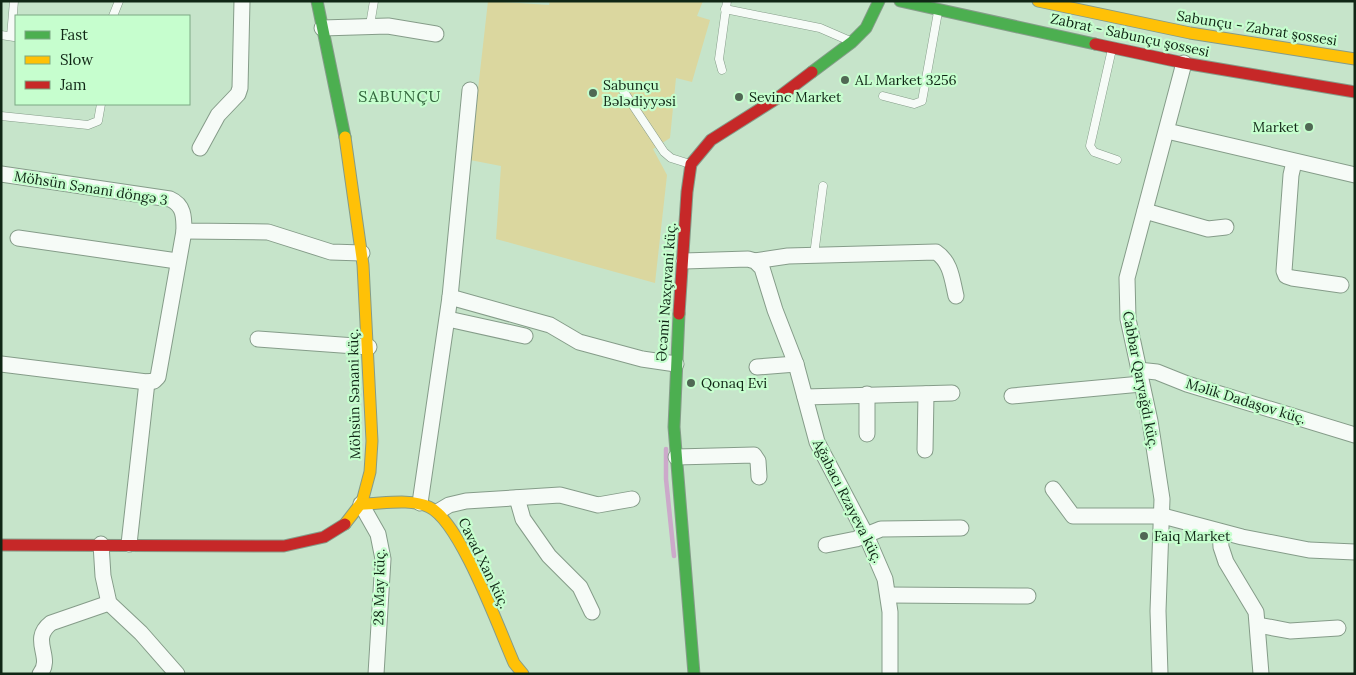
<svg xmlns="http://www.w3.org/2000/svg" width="1356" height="675" font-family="Lora,serif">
<rect width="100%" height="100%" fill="#c6e4ca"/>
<!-- green -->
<polygon fill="#dbd79f" points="488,1 549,5 550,1 703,1 697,16 710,20 692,82 676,78 670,138 653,149 667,175 655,283 496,239 501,166 470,160"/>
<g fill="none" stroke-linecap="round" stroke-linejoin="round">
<!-- stream -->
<polyline stroke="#cca9ca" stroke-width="4.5" points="666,449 666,479 674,556"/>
<defs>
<g id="lane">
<polyline points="725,9 820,28 850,41"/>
<polyline points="113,16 119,1"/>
<polyline points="370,25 374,1"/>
<polyline points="1,35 14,37"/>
<polyline points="11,36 14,1"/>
<polyline points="1112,49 1090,146 1094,152 1117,160"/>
<polyline points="722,70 719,59 727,1"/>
<polyline points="622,89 664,152 671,158 690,164"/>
<polyline points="883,96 914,104 922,101 938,12"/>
<polyline points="1,116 88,125 98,121 101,104"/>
<polyline points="814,255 823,186"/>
</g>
<g id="street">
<polyline points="322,28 388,26 436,34"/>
<polyline points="1167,131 1355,175"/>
<polyline points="200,148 218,115 238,94 240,88 242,1"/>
<polyline points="1294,162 1291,175 1284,271 1286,276 1292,278 1341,285"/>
<path d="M 1,174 L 170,199 C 184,205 184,217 184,231 L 268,232 L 331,252 L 362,253"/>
<polyline points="1145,211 1208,229 1226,227"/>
<polyline points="18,238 177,261"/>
<polyline points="684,261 748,259 755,261 762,268 775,310 796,364 817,442 866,535 885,579 890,612 890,674"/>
<path d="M 755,261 L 788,256 L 936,252 C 951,262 952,279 956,296"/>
<polyline points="450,297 550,325 579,342 642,359 676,364"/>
<polyline points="448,319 525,336"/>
<polyline points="258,339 369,347"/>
<polyline points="1,364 147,382 154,381 158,377 184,231"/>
<polyline points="757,367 796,364"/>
<polyline points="1138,370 1157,372 1187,384 1355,435"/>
<polyline points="1012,396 1141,384"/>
<polyline points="805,397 952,393"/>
<polyline points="867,434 867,394"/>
<polyline points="925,450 926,394"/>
<polyline points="676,457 754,455 758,461 759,477"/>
<polyline points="1053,489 1073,516 1163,516 1242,537 1309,550 1355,552"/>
<polyline points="517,498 523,519 549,556 580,587 592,612"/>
<polyline points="420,503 450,297 470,90"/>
<polyline points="361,504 378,534 383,559 376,674"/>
<polyline points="439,511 449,505 466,501 560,495 598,505 632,499"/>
<polyline points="1220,532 1221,547 1226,562 1256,612 1261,674"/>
<polyline points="101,544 103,576 109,603 141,633 177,674"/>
<polyline points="129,544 147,382"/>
<polyline points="826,545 856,539 881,529 961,528"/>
<polyline points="888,595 1028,596"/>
<polyline points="1258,625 1290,631 1338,628"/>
<path d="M 40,674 C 54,657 29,640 51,623 L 109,603"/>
<polyline points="1160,674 1158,611 1162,499 1150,421 1128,319 1127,278 1184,63"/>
</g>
<g id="fast">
<polyline points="317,1 345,137"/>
<polyline points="900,1 1095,44"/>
<polyline points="812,72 852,42 866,28 879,1"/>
<polyline points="679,314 674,427 694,674"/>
</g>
<g id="slow">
<polyline points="1038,1 1190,33 1355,59"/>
<polyline points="345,137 363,265 372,441 370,472 362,502 345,524"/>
<path d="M 361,504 C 382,504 410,498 429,507 C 460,521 499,629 514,663 L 523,674"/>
</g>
<g id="jam">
<polyline points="1095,44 1184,63 1355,92"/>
<polyline points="679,314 687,192 691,164 711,140 779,97 812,72"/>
<polyline points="1,545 284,546 324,537 345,524"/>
</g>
</defs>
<!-- lane casing -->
<use href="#lane" stroke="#859c89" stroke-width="9"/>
<!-- street casing -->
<use href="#street" stroke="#859c89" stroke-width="17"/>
<!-- fast casing -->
<use href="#fast" stroke="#859c89" stroke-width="13"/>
<!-- slow casing -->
<use href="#slow" stroke="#859c89" stroke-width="13"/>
<!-- jam casing -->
<use href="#jam" stroke="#859c89" stroke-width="13"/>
<!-- lane -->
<use href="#lane" stroke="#f6fbf7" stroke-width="8"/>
<!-- street -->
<use href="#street" stroke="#f6fbf7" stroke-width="15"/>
<!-- fast -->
<use href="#fast" stroke="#4caf50" stroke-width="11"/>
<!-- slow -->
<use href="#slow" stroke="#ffc107" stroke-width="11"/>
<!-- jam -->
<use href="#jam" stroke="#c62828" stroke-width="11"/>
</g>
<!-- markers -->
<g fill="#506854" stroke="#c6fece" stroke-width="2">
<circle cx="845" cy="80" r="5"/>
<circle cx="593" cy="93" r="5"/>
<circle cx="739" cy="97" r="5"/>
<circle cx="1309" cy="127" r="5"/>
<circle cx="691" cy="383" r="5"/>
<circle cx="1144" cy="536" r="5"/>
</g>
<g text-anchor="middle" stroke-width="4.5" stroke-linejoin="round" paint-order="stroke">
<!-- street labels -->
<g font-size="14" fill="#102615" stroke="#c6fece">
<text transform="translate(1257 28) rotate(9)" y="5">Sabunçu - Zabrat şossesi</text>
<text transform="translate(1130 35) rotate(12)" y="5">Zabrat - Sabunçu şossesi</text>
<text transform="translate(91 188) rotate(9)" y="5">Möhsün Sənani döngə 3</text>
<text transform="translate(666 292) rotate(-86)" y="5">Əcəmi Naxçıvani küç.</text>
<text transform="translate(1141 380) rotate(79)" y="5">Cabbar Qaryağdı küç.</text>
<text transform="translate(354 394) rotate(-91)" y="5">Möhsün Sənani küç.</text>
<text transform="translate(1246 401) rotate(17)" y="5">Məlik Dadaşov küç.</text>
<text transform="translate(848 501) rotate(63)" y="5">Ağabacı Rzayeva küç.</text>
<text transform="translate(484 563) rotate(64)" y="5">Cavad Xan küç.</text>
<text transform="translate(379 587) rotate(-89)" y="5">28 May küç.</text>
</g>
<!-- poi labels -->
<g font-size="14" fill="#102615" stroke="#c6fece" text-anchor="start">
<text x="855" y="85">AL Market 3256</text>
<text x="603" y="90">Sabunçu<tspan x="603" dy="16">Bələdiyyəsi</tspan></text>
<text x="749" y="102">Sevinc Market</text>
<text x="1299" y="132" text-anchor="end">Market</text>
<text x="701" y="388">Qonaq Evi</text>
<text x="1154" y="541">Faiq Market</text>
</g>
<!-- quarter labels -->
<g font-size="16" letter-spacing="1" fill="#32653c" stroke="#c6fece">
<text x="400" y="102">SABUNÇU</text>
</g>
</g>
<!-- border -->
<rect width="1356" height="675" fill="none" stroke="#102615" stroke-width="5"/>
<!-- legend -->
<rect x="15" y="15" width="175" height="90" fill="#c6fece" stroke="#7da884"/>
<rect x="25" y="31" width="25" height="8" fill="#4caf50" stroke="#7da884"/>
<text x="60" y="40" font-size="15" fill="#102615">Fast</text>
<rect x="25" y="56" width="25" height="8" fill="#ffc107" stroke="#7da884"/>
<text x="60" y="65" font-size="15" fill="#102615">Slow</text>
<rect x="25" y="81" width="25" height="8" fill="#c62828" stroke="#7da884"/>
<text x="60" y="90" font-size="15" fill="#102615">Jam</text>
</svg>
